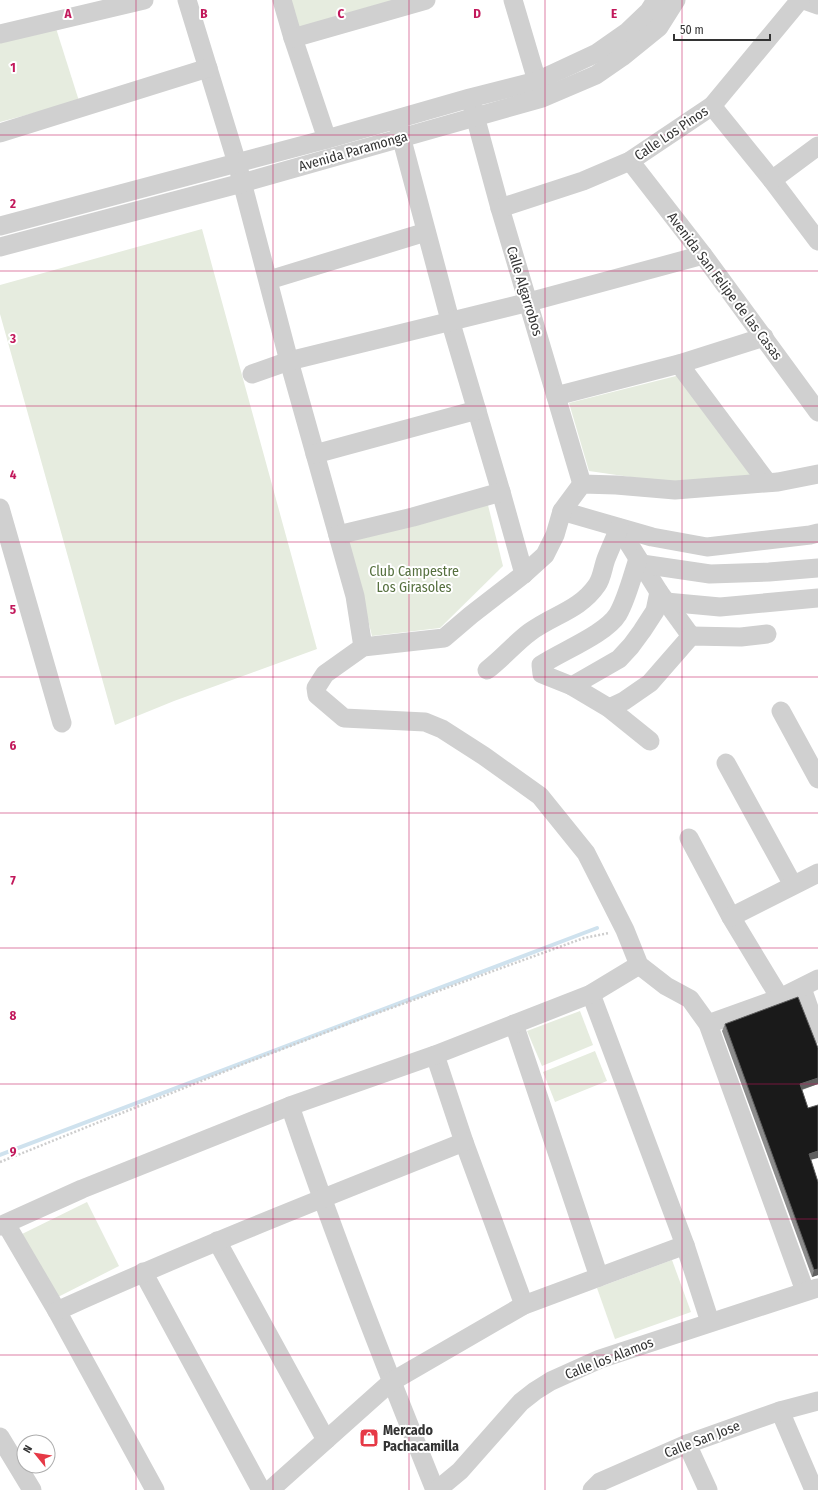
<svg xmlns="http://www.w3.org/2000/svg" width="818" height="1490" font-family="'Fira Sans Condensed',sans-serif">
<rect width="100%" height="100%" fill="#fff"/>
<!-- green -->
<g fill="#e6ecdf">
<polygon points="291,0 406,0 299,32"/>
<polygon points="54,22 79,101 0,122 0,37"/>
<polygon points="202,229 317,649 174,701 115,725 0,314 0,285"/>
<polygon points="680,375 754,477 672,483 589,471 569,403"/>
<polygon points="487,501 503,566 440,628 372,636 348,541"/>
<polygon points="580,1011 593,1045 542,1066 527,1031"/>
<polygon points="595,1051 607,1081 555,1102 543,1072"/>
<polygon points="87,1202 119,1266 58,1297 22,1234"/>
<polygon points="672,1260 691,1312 615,1339 597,1288"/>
</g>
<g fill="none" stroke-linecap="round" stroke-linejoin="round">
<!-- stream -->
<polyline stroke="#cfe2ee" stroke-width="4" points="0,1155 597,928"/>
<!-- path -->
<polyline stroke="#cdcdcd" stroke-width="2.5" stroke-dasharray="2 2" stroke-linecap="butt" points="0,1162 251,1061 361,1019 584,938 609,933"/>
<!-- minor -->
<g stroke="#d0d0d0" stroke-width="19">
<polyline points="187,0 237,163 289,361 355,596 363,647"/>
<polyline points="282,0 293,38 327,139"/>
<polyline points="513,0 537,81"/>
<polyline points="804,0 818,5"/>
<polyline points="0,34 144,0"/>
<polyline points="293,38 426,0"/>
<polyline points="472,105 500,208 582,484"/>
<polyline points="712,106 772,180 818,241"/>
<polyline points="398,125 450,320 501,492 524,574"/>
<polyline points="0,133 208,68"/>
<polyline points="630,161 703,255 818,412"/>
<polyline points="772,180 818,146"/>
<polyline points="500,208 583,181 630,161 712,106 800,0"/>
<polyline points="0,226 327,139 470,98 537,81 597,53 627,32 649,11 656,0"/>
<polyline points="0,247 242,183 542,98 596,75 622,57 659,27 676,0"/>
<polyline points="269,280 426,232"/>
<polyline points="679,364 767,482"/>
<polyline points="252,374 289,361 529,302 703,255"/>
<polyline points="556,396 679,364 764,337"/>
<polyline points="315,454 477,410"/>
<polyline points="0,508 62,723"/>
<polyline points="562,511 652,537 707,547 810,535 818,533"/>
<polyline points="619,528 659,592 691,636"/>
<polyline points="338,535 413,517 501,492"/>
<polyline points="642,564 710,574 769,572 818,568"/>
<polyline points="666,602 720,607 818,598"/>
<path d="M 487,670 C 503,658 515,643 530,632 C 553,615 580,610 597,585 C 602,578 603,567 606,559 C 610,549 615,538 619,528"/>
<path d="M 572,686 L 542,674 L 541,665 C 562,651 606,634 618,614 C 627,598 632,577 638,559"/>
<polyline points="609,708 624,701 650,683 691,636 741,637 767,634"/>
<polyline points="781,711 818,779"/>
<polyline points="650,741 609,708 572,686 619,659 631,646 642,631 655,611 659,592"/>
<polyline points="726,763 793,885"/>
<polyline points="689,838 731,917 780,998"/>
<polyline points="731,917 818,873"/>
<polyline points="802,988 818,1034"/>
<polyline points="591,994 685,1245 710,1322"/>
<polyline points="514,1024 599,1277"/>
<polyline points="708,1024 780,998 818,979"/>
<polyline points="435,1055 464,1142 524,1305"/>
<path d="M 290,1106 C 334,1236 384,1363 435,1490"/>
<polyline points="6,1224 57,1311 155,1490"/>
<polyline points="0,1226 82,1189 290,1106 435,1055 591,994 639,965"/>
<polyline points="217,1241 326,1440"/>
<polyline points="143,1272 261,1490"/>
<polyline points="805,1291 708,1024 690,999 666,986 639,965 625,930 586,853 540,796 484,756 442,729 425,722 344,718 317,695 316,688 325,674 363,647 444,638 471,615 524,574 545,555 555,535 562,511 582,484 616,485 675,490 778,482 818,474"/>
<path d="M 57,1311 C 191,1250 328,1196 464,1142"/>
<polyline points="780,1411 814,1490"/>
<polyline points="0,1437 32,1490"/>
<polyline points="687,1444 708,1490"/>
<polyline points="270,1490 391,1382 524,1305 685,1245"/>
<polyline points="437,1490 460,1471 521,1402 535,1391 551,1381 600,1359 817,1288"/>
<polyline points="592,1490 600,1482 687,1444 780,1411 818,1401"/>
</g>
</g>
<!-- wall -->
<polygon fill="#8c8c8c" points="725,1024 818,1048 818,1084 802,1090 811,1160 818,1182 818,1275 812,1277 722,1031"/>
<!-- shaded-wall -->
<g fill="#5f5f5f">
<polygon points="818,1078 818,1084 797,1091 800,1084"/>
<polygon points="818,1151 818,1158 806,1161 809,1154"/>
<polygon points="818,1269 818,1275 812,1277 814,1270"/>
</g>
<!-- building -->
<polygon fill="#1a1a1a" stroke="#5f5f5f" points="798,997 818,1048 818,1078 800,1084 808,1108 818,1105 818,1151 809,1154 818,1182 818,1269 814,1270 725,1024"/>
<!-- grid -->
<path fill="none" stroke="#c2185b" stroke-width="1" stroke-opacity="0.55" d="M 136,0 L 136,1490M 273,0 L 273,1490M 409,0 L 409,1490M 545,0 L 545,1490M 682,0 L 682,1490M 0,135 L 818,135M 0,271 L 818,271M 0,406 L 818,406M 0,542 L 818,542M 0,677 L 818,677M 0,813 L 818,813M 0,948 L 818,948M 0,1084 L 818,1084M 0,1219 L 818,1219M 0,1355 L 818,1355"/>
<!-- icons -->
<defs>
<symbol id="shop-square" viewBox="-11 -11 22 22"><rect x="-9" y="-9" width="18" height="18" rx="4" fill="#e63946" stroke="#fff"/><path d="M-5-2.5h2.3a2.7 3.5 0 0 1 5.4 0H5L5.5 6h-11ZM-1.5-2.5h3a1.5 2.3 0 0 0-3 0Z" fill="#fff"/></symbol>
</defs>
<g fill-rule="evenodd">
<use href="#shop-square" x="358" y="1427" width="22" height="22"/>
</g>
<g text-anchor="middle" stroke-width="4" stroke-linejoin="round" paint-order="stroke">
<!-- street labels -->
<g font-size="14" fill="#333" stroke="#fff">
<text transform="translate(671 133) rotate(-34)" y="5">Calle Los Pinos</text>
<text transform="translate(353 151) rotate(-16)" y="5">Avenida Paramonga</text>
<text transform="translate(725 286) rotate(53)" y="5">Avenida San Felipe de las Casas</text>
<text transform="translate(525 291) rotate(73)" y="5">Calle Algarrobos</text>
<text transform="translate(609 1358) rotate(-21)" y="5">Calle los Alamos</text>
<text transform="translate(702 1439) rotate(-21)" y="5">Calle San Jose</text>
</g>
<!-- park labels -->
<g font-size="14" fill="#56703f" stroke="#fff">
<text x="414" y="576">Club Campestre<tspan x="414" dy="16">Los Girasoles</tspan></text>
</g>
<!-- poi labels -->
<g font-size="14" font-weight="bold" fill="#333" stroke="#fff" text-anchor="start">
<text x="383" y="1435">Mercado<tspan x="383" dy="16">Pachacamilla</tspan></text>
</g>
</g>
<g font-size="13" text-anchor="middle" font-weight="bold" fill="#c2185b" stroke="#fff" stroke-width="4" stroke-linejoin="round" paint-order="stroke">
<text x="68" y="18">A</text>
<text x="204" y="18">B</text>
<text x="341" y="18">C</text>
<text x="477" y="18">D</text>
<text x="614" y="18">E</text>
<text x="13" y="72">1</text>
<text x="13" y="208">2</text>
<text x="13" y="343">3</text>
<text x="13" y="479">4</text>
<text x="13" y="614">5</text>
<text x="13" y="750">6</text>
<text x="13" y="885">7</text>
<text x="13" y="1020">8</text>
<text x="13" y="1156">9</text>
</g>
<!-- north arrow -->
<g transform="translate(36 1454) rotate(300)"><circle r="19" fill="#ffffff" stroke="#adadad"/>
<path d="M0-3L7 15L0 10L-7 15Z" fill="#e63946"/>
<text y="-6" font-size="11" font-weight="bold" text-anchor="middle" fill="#333333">N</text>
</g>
<!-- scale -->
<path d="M674 34v6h96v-6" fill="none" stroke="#333333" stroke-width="2"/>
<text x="680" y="34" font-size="12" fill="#333333" stroke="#ffffff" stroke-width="3" paint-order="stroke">50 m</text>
</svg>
